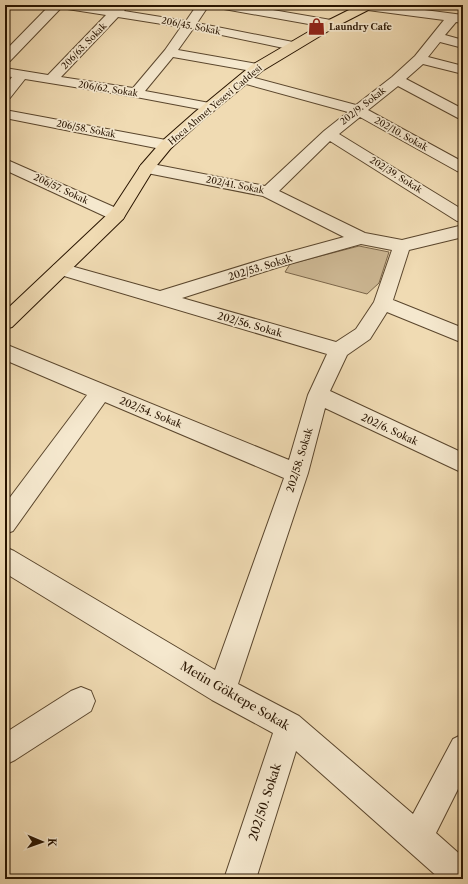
<svg xmlns="http://www.w3.org/2000/svg" width="468" height="884" font-family="'Libre Caslon Text',serif">
<rect width="100%" height="100%" fill="#f0dbb3"/>
<filter id="stains"><feTurbulence type="fractalNoise" baseFrequency=".005" numOctaves="4"/><feColorMatrix values="0 0 0 0 .2 0 0 0 0 .09 0 0 0 0 .02 0 0 0 .5 -.17"/></filter>
<radialGradient id="worn" r=".72"><stop offset=".6" stop-color="#630" stop-opacity="0"/><stop offset="1" stop-color="#630" stop-opacity=".3"/></radialGradient>
<!-- green -->
<polygon fill="#ceb995" stroke="#7b664a" points="359,246 389,252 379,283 367,294 285,272 290,264"/>
<g fill="none" stroke-linecap="round" stroke-linejoin="round">
<defs>
<g id="minor">
<path d="M 50,5 L 87,5 L 112,9 L 116,5 L 129,5 L 124,11 L 186,21 L 197,5 L 209,5 L 197,23 L 293,42 L 298,43 L 299,46 L 298,49 L 293,50 L 193,29 L 178,50 L 257,64 L 262,65 L 264,68 L 262,71 L 257,72 L 173,57 L 145,91 L 215,104 L 217,107 L 215,110 L 210,111 L 136,97 L 25,79 L 10,98 L 5,99 L 5,86 L 12,77 L 5,76 L 5,68 L 48,75 L 106,15 L 61,8 L 10,61 L 5,62 L 5,51 ZM 118,17 L 181,27 L 165,50 L 133,88 L 61,77 Z"/>
<polygon points="218,5 244,5 331,20 335,21 337,24 335,27 331,28 224,9 220,8"/>
<path d="M 354,5 L 386,5 L 463,15 L 463,23 L 456,22 L 445,35 L 463,40 L 463,48 L 440,42 L 428,57 L 463,66 L 463,74 L 423,64 L 406,79 L 463,109 L 463,119 L 458,118 L 398,86 L 368,110 L 463,162 L 463,173 L 457,171 L 360,117 L 339,134 L 463,210 L 463,222 L 457,221 L 330,141 L 279,191 L 365,233 L 402,240 L 463,225 L 463,237 L 409,250 L 393,300 L 463,328 L 463,343 L 387,312 L 370,339 L 347,355 L 330,391 L 463,453 L 463,473 L 325,408 L 308,473 L 238,684 L 299,716 L 413,814 L 453,739 L 463,734 L 463,779 L 436,833 L 463,857 L 463,879 L 440,879 L 296,751 L 256,879 L 224,879 L 273,733 L 212,700 L 5,573 L 5,547 L 14,551 L 215,670 L 284,478 L 105,402 L 13,531 L 5,534 L 5,504 L 87,395 L 5,360 L 5,344 L 289,460 L 308,395 L 327,354 L 54,273 L 51,269 L 54,265 L 60,263 L 160,291 L 267,258 L 344,237 L 263,196 L 147,173 L 141,171 L 139,168 L 141,165 L 147,163 L 265,186 L 324,131 L 348,112 L 239,82 L 237,79 L 239,76 L 244,75 L 356,105 L 392,77 L 415,56 L 444,20 L 360,9 L 356,8 ZM 361,244 L 392,250 L 374,302 L 356,329 L 336,342 L 182,298 L 279,267 Z"/>
<polygon points="5,110 166,140 171,142 174,145 171,148 166,150 5,118"/>
<polygon points="5,159 123,211 125,215 123,219 117,220 111,219 5,170"/>
<polygon points="81,687 91,691 95,701 91,711 15,760 5,765 5,733 71,691"/>
</g>
<polygon id="major" points="359,5 374,5 372,8 335,27 262,71 205,118 171,148 153,170 123,219 12,327 5,329 5,311 111,211 141,165 161,142 195,112 252,65 327,21"/>
</defs>
<!-- minor casing -->
<use href="#minor" stroke="#5a462d" stroke-width="2"/>
<!-- major casing -->
<use href="#major" stroke="#281400" stroke-width="2"/>
<!-- minor -->
<use href="#minor" fill="#f5e8ce" fill-rule="evenodd"/>
<!-- major -->
<use href="#major" fill="#f0dbb3" fill-rule="evenodd"/>
</g>
<!-- icons -->
<defs>
<symbol id="shop-bare" viewBox="-9 -9 18 18"><path d="M-5-2.5h2.3a2.7 3.5 0 0 1 5.4 0H5L5.5 6h-11ZM-1.5-2.5h3a1.5 2.3 0 0 0-3 0Z" fill="#8f2418" stroke="#f5e8ce" stroke-width="2.5" paint-order="stroke"/></symbol>
</defs>
<g fill-rule="evenodd">
<use href="#shop-bare" x="304" y="14" width="25" height="25"/>
</g>
<g text-anchor="middle" stroke-width="3.5" stroke-linejoin="round" paint-order="stroke">
<!-- far-street labels -->
<g font-size="9" fill="#281400" stroke="#f5e8ce">
<text transform="translate(191 26) rotate(11)" y="3">206/45. Sokak</text>
<text transform="translate(84 46) rotate(-46)" y="3">206/63. Sokak</text>
<text transform="translate(108 89) rotate(9)" y="3">206/62. Sokak</text>
<text transform="translate(215 105) rotate(-40)" y="3">Hoca Ahmet Yesevi Caddesi</text>
<text transform="translate(363 106) rotate(-38)" y="3">202/9. Sokak</text>
<text transform="translate(86 129) rotate(11)" y="3">206/58. Sokak</text>
<text transform="translate(401 134) rotate(29)" y="3">202/10. Sokak</text>
<text transform="translate(396 175) rotate(32)" y="3">202/39. Sokak</text>
<text transform="translate(235 185) rotate(11)" y="3">202/41. Sokak</text>
<text transform="translate(61 189) rotate(25)" y="3">206/57. Sokak</text>
</g>
<!-- far-poi labels -->
<g font-size="9" font-weight="bold" fill="#281400" stroke="#f5e8ce" text-anchor="start">
<text x="329" y="30">Laundry Cafe</text>
</g>
<!-- street labels -->
<g font-size="10" fill="#281400" stroke="#f5e8ce">
<text transform="translate(260 267) rotate(-17)" y="4">202/53. Sokak</text>
<text transform="translate(250 324) rotate(16)" y="4">202/56. Sokak</text>
<text transform="translate(151 412) rotate(22)" y="4">202/54. Sokak</text>
<text transform="translate(390 429) rotate(25)" y="4">202/6. Sokak</text>
<text transform="translate(299 460) rotate(-73)" y="4">202/58. Sokak</text>
</g>
<!-- near-street labels -->
<g font-size="12" fill="#281400" stroke="#f5e8ce">
<text transform="translate(235 696) rotate(30)" y="4">Metin Göktepe Sokak</text>
<text transform="translate(265 802) rotate(-72)" y="4">202/50. Sokak</text>
</g>
</g>
<!-- margin -->
<rect width="468" height="884" fill="none" stroke="#f0dbb3" stroke-width="20"/>
<rect x="6" y="6" width="456" height="872" fill="none" stroke="#281400" stroke-width="2"/>
<rect x="10" y="10" width="448" height="864" fill="none" stroke="#281400"/>
<!-- north arrow -->
<g transform="translate(42 842) rotate(92)" stroke="#f5e8ce" stroke-width="3" paint-order="stroke">
<path d="M0-3L7 15L0 10L-7 15Z" fill="#281400"/>
<text y="-6" font-size="11" font-weight="bold" text-anchor="middle" fill="#281400">K</text>
</g>
<rect width="100%" height="100%" filter="url(#stains)"/>
<rect width="100%" height="100%" fill="url(#worn)"/>
</svg>
